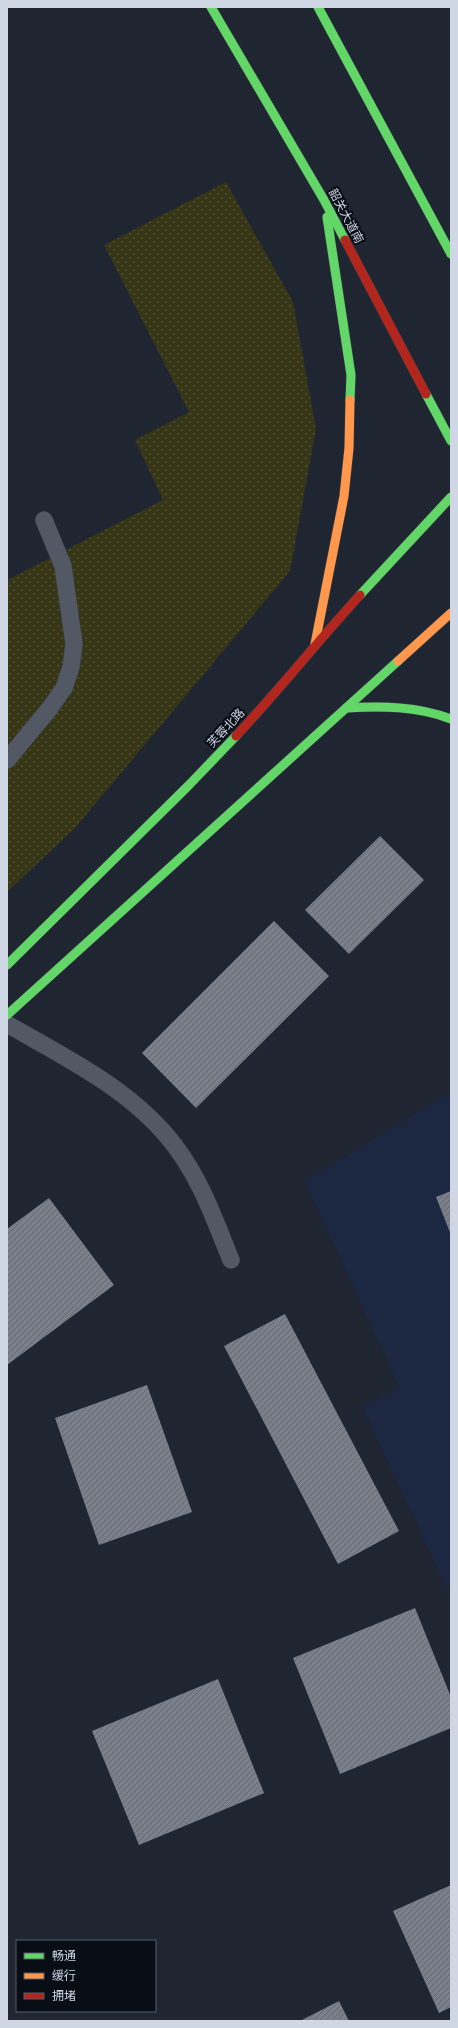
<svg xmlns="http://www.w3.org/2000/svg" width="458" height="2028" font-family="'Space Grotesk','Noto Sans SC',sans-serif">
<defs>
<pattern id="grass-dots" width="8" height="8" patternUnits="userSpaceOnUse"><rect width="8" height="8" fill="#363616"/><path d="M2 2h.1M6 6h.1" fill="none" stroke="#525238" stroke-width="1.8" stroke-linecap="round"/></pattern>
<pattern id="building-hatch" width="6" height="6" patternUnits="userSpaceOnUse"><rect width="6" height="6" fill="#7a7f8a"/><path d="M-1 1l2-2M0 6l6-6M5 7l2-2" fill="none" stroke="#656972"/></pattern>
</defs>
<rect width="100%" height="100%" fill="#1f2531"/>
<!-- built -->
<polygon fill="#1c2841" points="451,1092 451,1587 446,1587 362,1406 399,1387 305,1181"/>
<!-- grass -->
<polygon fill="url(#grass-dots)" points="226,182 293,302 316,429 290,571 75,828 7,892 7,580 163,500 135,440 189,412 104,245"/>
<!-- building -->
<g fill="url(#building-hatch)">
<polygon points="380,836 424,880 349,954 305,910"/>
<polygon points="274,921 329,976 196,1108 142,1053"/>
<polygon points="451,1191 451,1235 436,1197"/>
<polygon points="49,1198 114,1285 7,1365 7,1229"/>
<polygon points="285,1314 399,1531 338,1564 224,1346"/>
<polygon points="147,1385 192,1512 99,1545 55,1418"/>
<polygon points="415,1608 451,1697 451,1728 340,1774 293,1658"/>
<polygon points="218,1679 264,1793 139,1845 92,1731"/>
<polygon points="451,1885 451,2007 439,2013 393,1911"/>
<polygon points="339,2001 349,2021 300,2021"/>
</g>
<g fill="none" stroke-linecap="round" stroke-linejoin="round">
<defs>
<g id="lane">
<polyline points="7,760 50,708 64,688 71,667 74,644 63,566 44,520"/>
<path d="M 7,1024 C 66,1058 133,1090 175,1146 C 201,1180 215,1221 231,1260"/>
</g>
<g id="fast">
<polyline points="211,7 324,200 345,240"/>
<polyline points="318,7 451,254"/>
<polyline points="327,217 351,375 350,400"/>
<polyline points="426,394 451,441"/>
<polyline points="360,595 451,497"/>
<path d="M 346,708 C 382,706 417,706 451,719"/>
<polyline points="7,965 189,785 236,736"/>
<polyline points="7,1015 398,661"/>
</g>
<g id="slow">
<polyline points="315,644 344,496 349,448 350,400"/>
<polyline points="398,661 451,613"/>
</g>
<g id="jam">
<polyline points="345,240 426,394"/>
<path d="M 236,736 C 279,690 318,641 360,595"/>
</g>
</defs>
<!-- lane casing -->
<use href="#lane" stroke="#393f48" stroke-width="18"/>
<!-- fast casing -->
<use href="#fast" stroke="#393f48" stroke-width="10"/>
<!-- slow casing -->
<use href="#slow" stroke="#393f48" stroke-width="10"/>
<!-- jam casing -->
<use href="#jam" stroke="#393f48" stroke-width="10"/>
<!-- lane -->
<use href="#lane" stroke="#535964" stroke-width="17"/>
<!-- fast -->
<use href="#fast" stroke="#63d668" stroke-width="9"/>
<!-- slow -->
<use href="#slow" stroke="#ff974d" stroke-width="9"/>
<!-- jam -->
<use href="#jam" stroke="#b3261e" stroke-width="9"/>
</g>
<g text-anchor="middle" stroke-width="4" stroke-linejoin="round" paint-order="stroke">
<!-- street labels -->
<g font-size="12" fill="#cfd7e5" stroke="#080d16">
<text transform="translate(346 216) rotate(62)" y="4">韶关大道南</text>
<text transform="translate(226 728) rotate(-47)" y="4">芙蓉北路</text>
</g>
</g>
<!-- border -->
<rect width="458" height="2028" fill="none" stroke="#cfd7e5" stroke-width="16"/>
<!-- legend -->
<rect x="16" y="1940" width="140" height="72" fill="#080d16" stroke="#585e69"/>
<rect x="24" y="1953" width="20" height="6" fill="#63d668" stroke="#585e69"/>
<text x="52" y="1960" font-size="12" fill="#cfd7e5">畅通</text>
<rect x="24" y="1973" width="20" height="6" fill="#ff974d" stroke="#585e69"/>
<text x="52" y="1980" font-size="12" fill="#cfd7e5">缓行</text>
<rect x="24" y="1993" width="20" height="6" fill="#b3261e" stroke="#585e69"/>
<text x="52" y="2000" font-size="12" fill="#cfd7e5">拥堵</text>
</svg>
